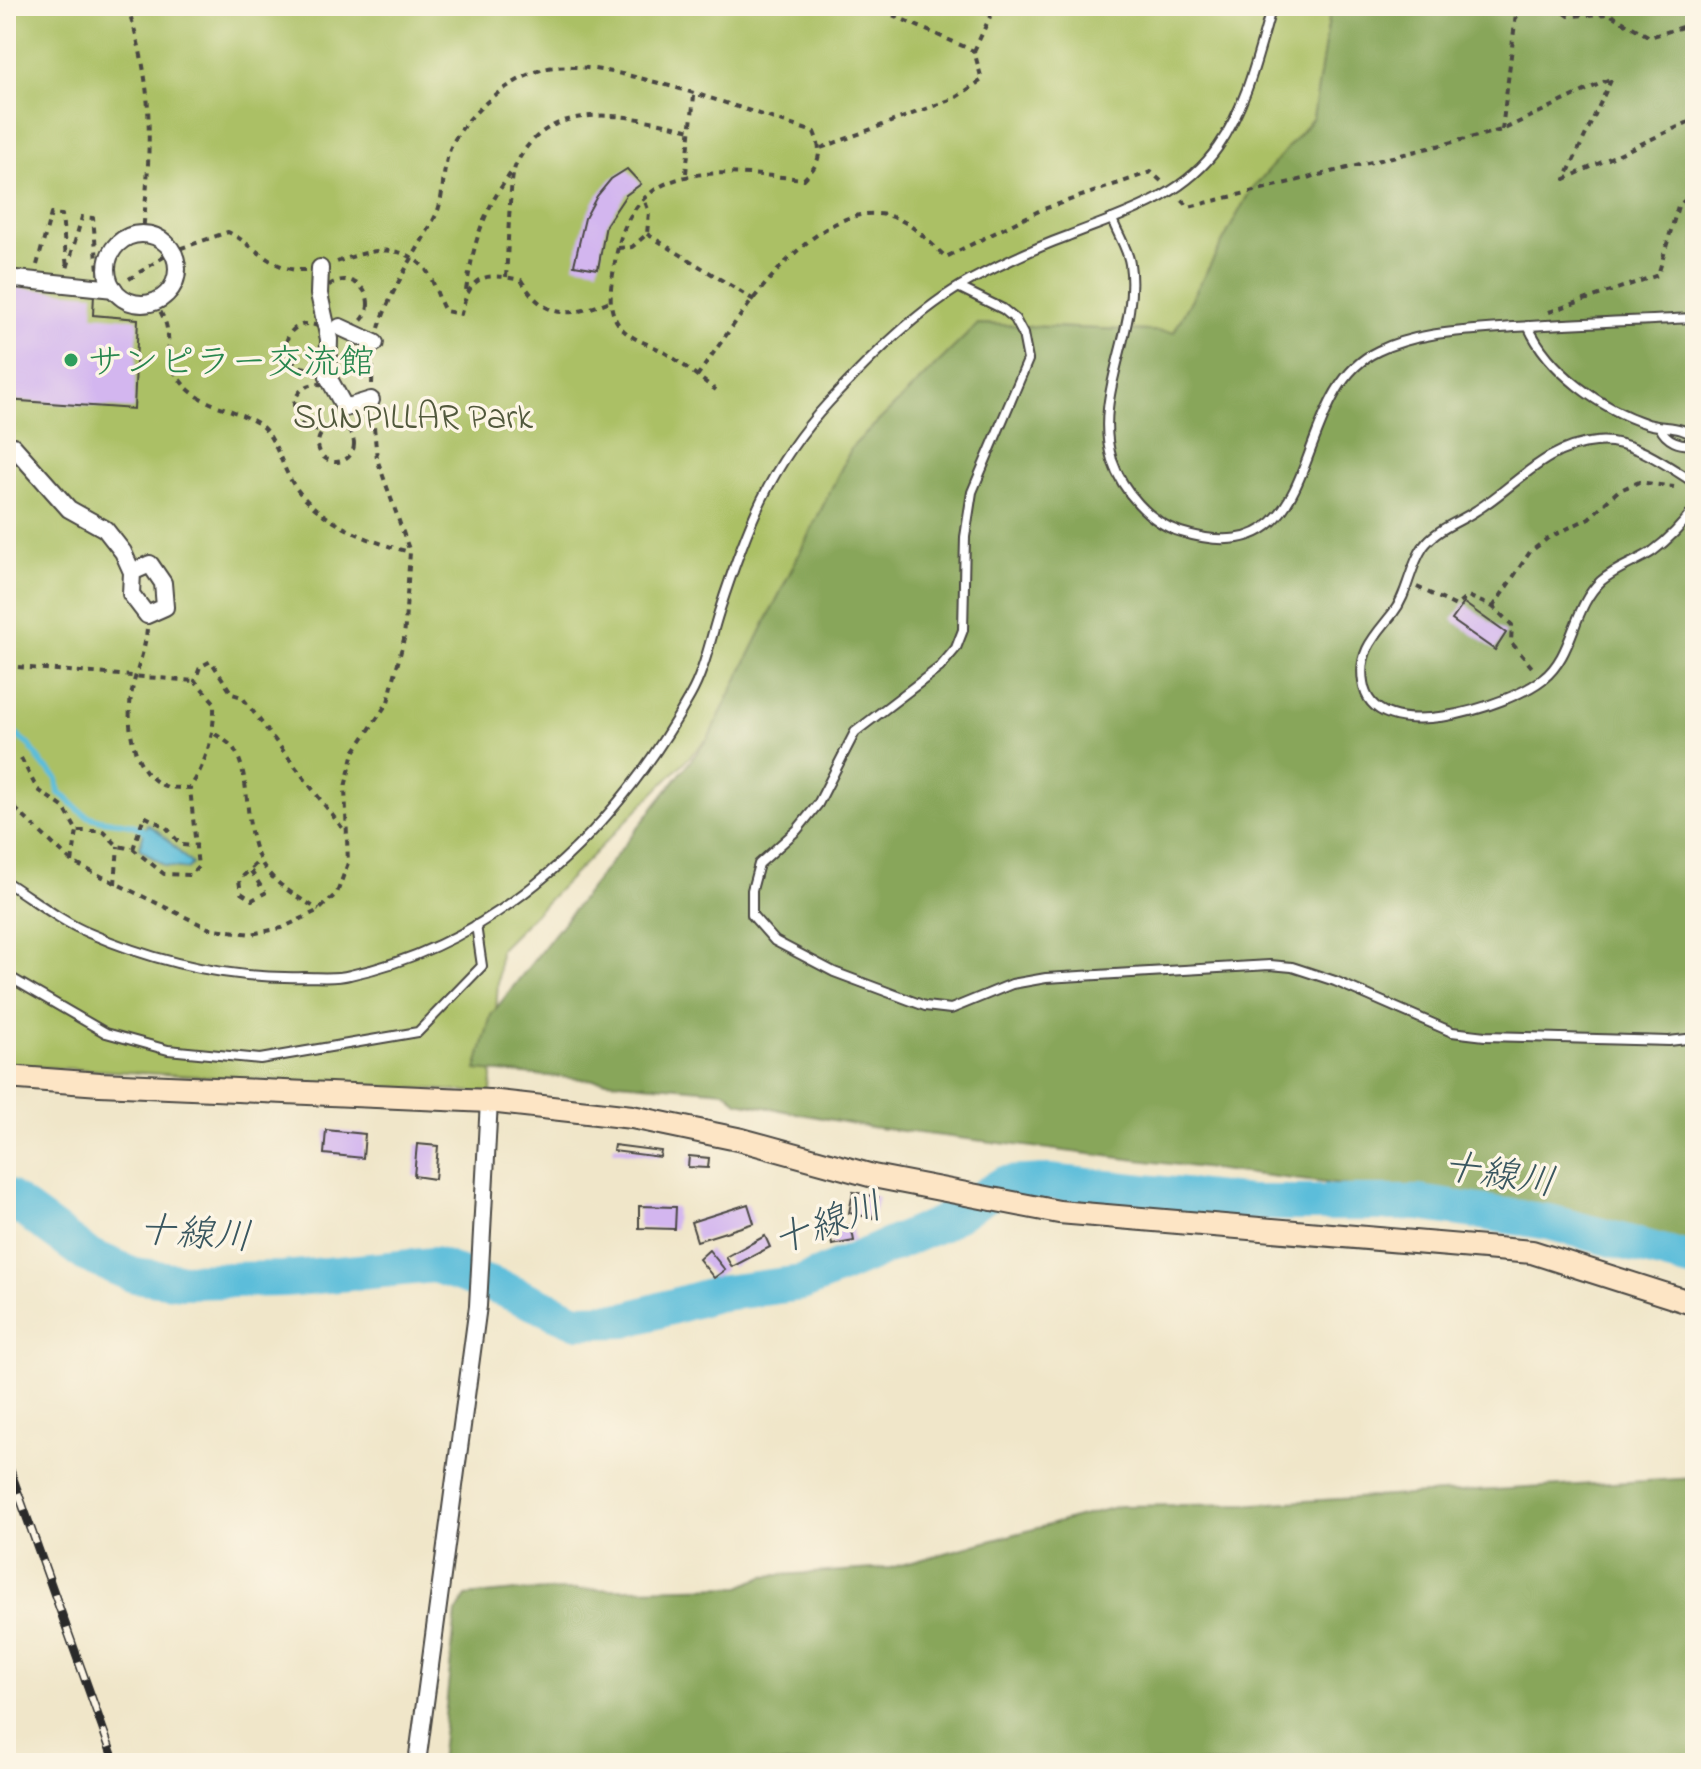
<svg xmlns="http://www.w3.org/2000/svg" width="1701" height="1769" font-family="'Indie Flower','Klee One',sans-serif">
<rect width="100%" height="100%" fill="#fcf5e5"/>
<filter id="ink" filterUnits="userSpaceOnUse"><feTurbulence type="fractalNoise" baseFrequency=".0125" numOctaves="2"/><feDisplacementMap in="SourceGraphic" scale="16" xChannelSelector="R" yChannelSelector="G"/><feConvolveMatrix kernelMatrix="1 2 1 2 8 2 1 2 1" color-interpolation-filters="sRGB"/></filter>
<filter id="wash" filterUnits="userSpaceOnUse"><feTurbulence type="fractalNoise" baseFrequency=".006" numOctaves="4" result="noise"/><feDisplacementMap in="SourceGraphic" scale="32" xChannelSelector="R" yChannelSelector="G"/><feGaussianBlur stdDeviation="1.8" result="paint"/><feColorMatrix in="noise" values="0 0 0 0 0 0 0 0 0 0 0 0 0 0 0 0 0 1.4 0 .05"/><feComposite in="paint" operator="in"/></filter>
<g filter="url(#wash)">
<rect width="100%" height="100%" fill="#f0e6c9"/>
<!-- green -->
<polygon fill="#abc065" stroke="#6b7648" stroke-width="2" points="6,6 1338,6 1331,7 1313,118 1249,193 1174,332 978,324 852,447 709,737 500,949 491,1093 6,1065"/>
<!-- forest -->
<g fill="#88a65a" stroke="#5a6842" stroke-width="2">
<polygon points="1695,6 1695,1244 1504,1205 870,1127 738,1102 725,1091 476,1070 491,1015 709,737 852,447 978,324 1174,332 1249,193 1313,118 1331,7"/>
<polygon points="1695,1478 1695,1763 440,1763 456,1613 466,1596 516,1591 740,1587 764,1576 890,1568 1119,1506 1254,1504"/>
</g>
<!-- water -->
<path fill="#5cbdda" stroke="#447482" stroke-width="2" d="M 147,824 C 166,834 175,850 192,864 L 187,869 L 165,866 L 139,848 Z"/>
<g fill="none" stroke-linecap="round" stroke-linejoin="round">
<!-- stream -->
<path stroke="#5cbdda" stroke-width="6" d="M 6,726 L 30,746 L 42,764 L 57,778 L 59,793 C 71,799 76,811 88,816 C 111,826 127,817 149,834"/>
<!-- river -->
<polyline stroke="#5cbdda" stroke-width="36" points="6,1196 87,1255 134,1275 181,1281 284,1279 434,1265 505,1290 576,1321 625,1320 716,1294 802,1283 940,1224 1004,1184 1049,1182 1249,1203 1419,1203 1549,1222 1695,1261"/>
</g>
<g id="blocks">
<!-- building -->
<g fill="#d3b6ef">
<polygon points="627,169 641,184 626,195 606,225 598,269 574,265 585,218 597,196 611,179"/>
<polygon points="6,287 94,294 93,315 138,319 134,409 6,400"/>
<polygon points="1464,603 1506,633 1495,650 1452,620"/>
<polygon points="326,1130 365,1134 363,1158 324,1154"/>
<polygon points="417,1144 438,1146 435,1179 414,1176"/>
<polygon points="614,1145 661,1151 660,1157 613,1151"/>
<polygon points="689,1156 709,1158 708,1168 688,1167"/>
<polygon points="853,1192 878,1197 873,1218 849,1213"/>
<polygon points="748,1204 754,1223 697,1241 691,1222"/>
<polygon points="639,1206 676,1207 675,1229 639,1228"/>
<polygon points="851,1225 854,1241 832,1245 829,1229"/>
<polygon points="765,1236 770,1247 732,1267 726,1257"/>
<polygon points="709,1250 725,1270 714,1278 699,1259"/>
</g>
</g>
</g>
<g filter="url(#ink)">
<use href="#blocks" fill-opacity="0" stroke="#494743" stroke-width="2"/>
<g fill="none" stroke-linecap="round" stroke-linejoin="round">
<defs>
<g id="lane">
<path d="M 1112,219 C 1117,233 1128,249 1130,264 C 1140,330 1092,394 1112,460 C 1122,490 1150,523 1181,532 C 1331,578 1285,395 1378,351 C 1419,331 1469,331 1514,327 C 1574,323 1635,321 1695,318"/>
<polyline points="960,288 1003,309 1015,319 1023,334 1028,360 972,492 965,537 963,630 956,648 940,667 855,732 818,804 797,830 759,864 752,890 752,915 775,941 834,972 925,1006 951,1009 1012,984 1046,978 1270,965 1292,967 1335,981 1452,1032 1485,1036 1669,1041 1695,1038"/>
<path d="M 1528,326 C 1548,371 1601,409 1648,424 C 1665,429 1681,425 1695,437"/>
<path d="M 1660,427 C 1666,441 1680,446 1695,444"/>
<path d="M 1695,483 C 1666,465 1631,438 1596,442 C 1545,446 1517,485 1477,510 C 1458,523 1437,528 1423,547 C 1409,568 1408,594 1393,613 C 1375,636 1358,651 1363,682 C 1372,751 1509,706 1543,679 C 1574,655 1572,608 1601,581 C 1617,567 1635,563 1653,551 C 1668,540 1684,523 1695,508"/>
<path d="M 6,882 C 33,899 60,921 89,933 C 158,963 231,979 305,977 C 320,977 336,979 350,975 C 501,942 616,829 690,696 C 704,672 710,640 719,612 C 746,529 768,468 829,402 C 870,358 918,309 971,280 C 1001,264 1035,248 1068,236 C 1123,214 1183,198 1218,147 C 1247,105 1258,54 1272,6"/>
<polyline points="6,975 106,1033 168,1050 260,1059 418,1032 482,966 476,925"/>
</g>
<g id="street">
<circle cx="142" cy="269" r="35"/>
<polyline points="320,268 319,294 329,339 328,377 345,408 371,400"/>
<polyline points="6,278 114,289"/>
<polyline points="340,327 375,343"/>
<polyline points="6,445 13,446 69,509 105,529 123,552 132,572 131,594 147,615 165,607 163,583 150,564 132,572"/>
<polyline points="417,1763 478,1306 489,1101"/>
</g>
<polyline id="secondary" points="6,1077 100,1084 489,1101 632,1117 742,1140 873,1176 1059,1212 1532,1252 1695,1304"/>
</defs>
<!-- lane casing -->
<use href="#lane" stroke="#494743" stroke-width="12"/>
<!-- street casing -->
<use href="#street" stroke="#494743" stroke-width="20"/>
<!-- secondary casing -->
<use href="#secondary" stroke="#494743" stroke-width="26"/>
<!-- path -->
<g stroke="#494743" stroke-width="4" stroke-dasharray="6 6" stroke-linecap="butt">
<path d="M 127,6 C 156,89 150,148 143,234"/>
<polyline points="1555,6 1569,16 1609,14 1650,37 1695,23"/>
<polyline points="1689,6 1695,12"/>
<polyline points="974,51 995,6"/>
<polyline points="1502,130 1517,6"/>
<polyline points="821,148 955,98 982,80 974,51 872,6"/>
<polyline points="686,173 694,96"/>
<polyline points="1182,200 1189,207 1502,130 1612,78 1565,179 1695,119"/>
<polyline points="647,234 754,300"/>
<polyline points="618,248 632,247 647,234 649,212 644,199"/>
<path d="M 337,262 C 366,251 402,240 426,270 C 434,280 438,299 445,311 L 461,314 C 470,275 483,272 521,280 C 546,321 570,317 610,301"/>
<polyline points="37,265 51,214 62,215 67,269 82,217 93,218 98,270"/>
<path d="M 506,277 C 508,255 509,182 515,167 C 547,94 632,116 691,130"/>
<path d="M 129,279 L 173,251 L 228,232 C 255,245 272,272 305,270"/>
<circle cx="344" cy="304" r="24"/>
<path d="M 466,290 C 475,238 482,213 513,170"/>
<path d="M 155,301 C 159,310 166,320 167,329 C 171,352 164,358 180,380 C 199,407 234,407 259,424 C 276,437 281,465 292,482 C 316,521 369,542 410,552"/>
<polyline points="1549,312 1658,275 1678,206 1695,192"/>
<circle cx="308" cy="346" r="22"/>
<path d="M 379,328 C 392,286 416,254 436,215 C 446,195 440,163 455,139 C 474,108 509,80 544,69 C 598,54 755,114 814,132 C 823,153 820,163 804,179 C 722,172 633,153 615,262 C 612,281 606,304 617,322 C 627,339 646,342 662,351 C 681,362 698,377 716,390"/>
<path d="M 697,376 C 735,325 819,185 898,219 C 915,226 932,245 946,257 L 1041,210 L 1151,172 L 1161,181"/>
<polyline points="372,384 373,360"/>
<circle cx="317" cy="407" r="23"/>
<circle cx="336" cy="444" r="18"/>
<polyline points="1417,587 1456,606 1468,596 1493,607 1512,625 1511,642 1535,671"/>
<polyline points="1493,607 1530,552 1548,538 1589,518 1618,491 1639,482 1674,487"/>
<path d="M 147,629 C 145,653 134,674 131,697 C 126,727 134,774 165,786 C 172,789 183,787 190,788 C 207,762 215,732 214,702 L 195,681 L 200,667 L 211,661 L 232,694 L 242,697 L 346,833"/>
<polyline points="6,666 195,681"/>
<path d="M 215,734 C 221,738 230,743 234,749 C 252,778 243,824 259,858 C 271,883 296,896 319,910"/>
<polyline points="21,758 37,789 64,808 77,831 103,831 118,846 133,849 164,874 191,875 198,867 190,788"/>
<polyline points="6,800 72,862 208,928 251,934 282,928 319,910 337,893 348,863 345,787 354,752 388,702 404,639 410,552 377,459 373,416"/>
<polyline points="133,849 144,816 166,827 181,845 198,846"/>
<polyline points="72,862 77,831"/>
<polyline points="251,871 265,893 252,900 241,893 239,880 260,860"/>
<polyline points="115,884 118,846"/>
</g>
<!-- lane -->
<use href="#lane" stroke="#fff" stroke-width="8"/>
<!-- street -->
<use href="#street" stroke="#fff" stroke-width="16"/>
<!-- secondary -->
<use href="#secondary" stroke="#fde5c5" stroke-width="22"/>
<defs>
<polyline id="rail" points="6,1459 115,1763"/>
</defs>
<!-- rail casing -->
<use href="#rail" stroke="#2b2b2b" stroke-width="9"/>
<!-- rail -->
<use href="#rail" stroke="#fcf5e5" stroke-width="6" stroke-dasharray="18" stroke-linecap="butt"/>
</g>
</g>
<!-- markers -->
<circle fill="#2e9e5b" stroke="#fcf5e5" stroke-width="3" cx="71" cy="360" r="8"/>
<g text-anchor="middle" stroke-width="7" stroke-linejoin="round" paint-order="stroke">
<!-- leisure labels -->
<g font-size="36" fill="#27864d" stroke="#fcf5e5" text-anchor="start">
<text x="87" y="373">サンピラー交流館</text>
</g>
<!-- park labels -->
<g font-size="36" fill="#51583c" stroke="#fcf5e5">
<text x="413" y="428">SUNPILLAR Park</text>
</g>
<!-- water labels -->
<g font-size="38" font-style="italic" fill="#3a5760" stroke="#fcf5e5">
<text transform="translate(1499 1173) rotate(9)" y="13">十線川</text>
<text transform="translate(827 1222) rotate(-20)" y="13">十線川</text>
<text transform="translate(195 1232) rotate(4)" y="13">十線川</text>
</g>
</g>
<!-- margin -->
<rect width="1701" height="1769" fill="none" stroke="#fcf5e5" stroke-width="32"/>
</svg>
